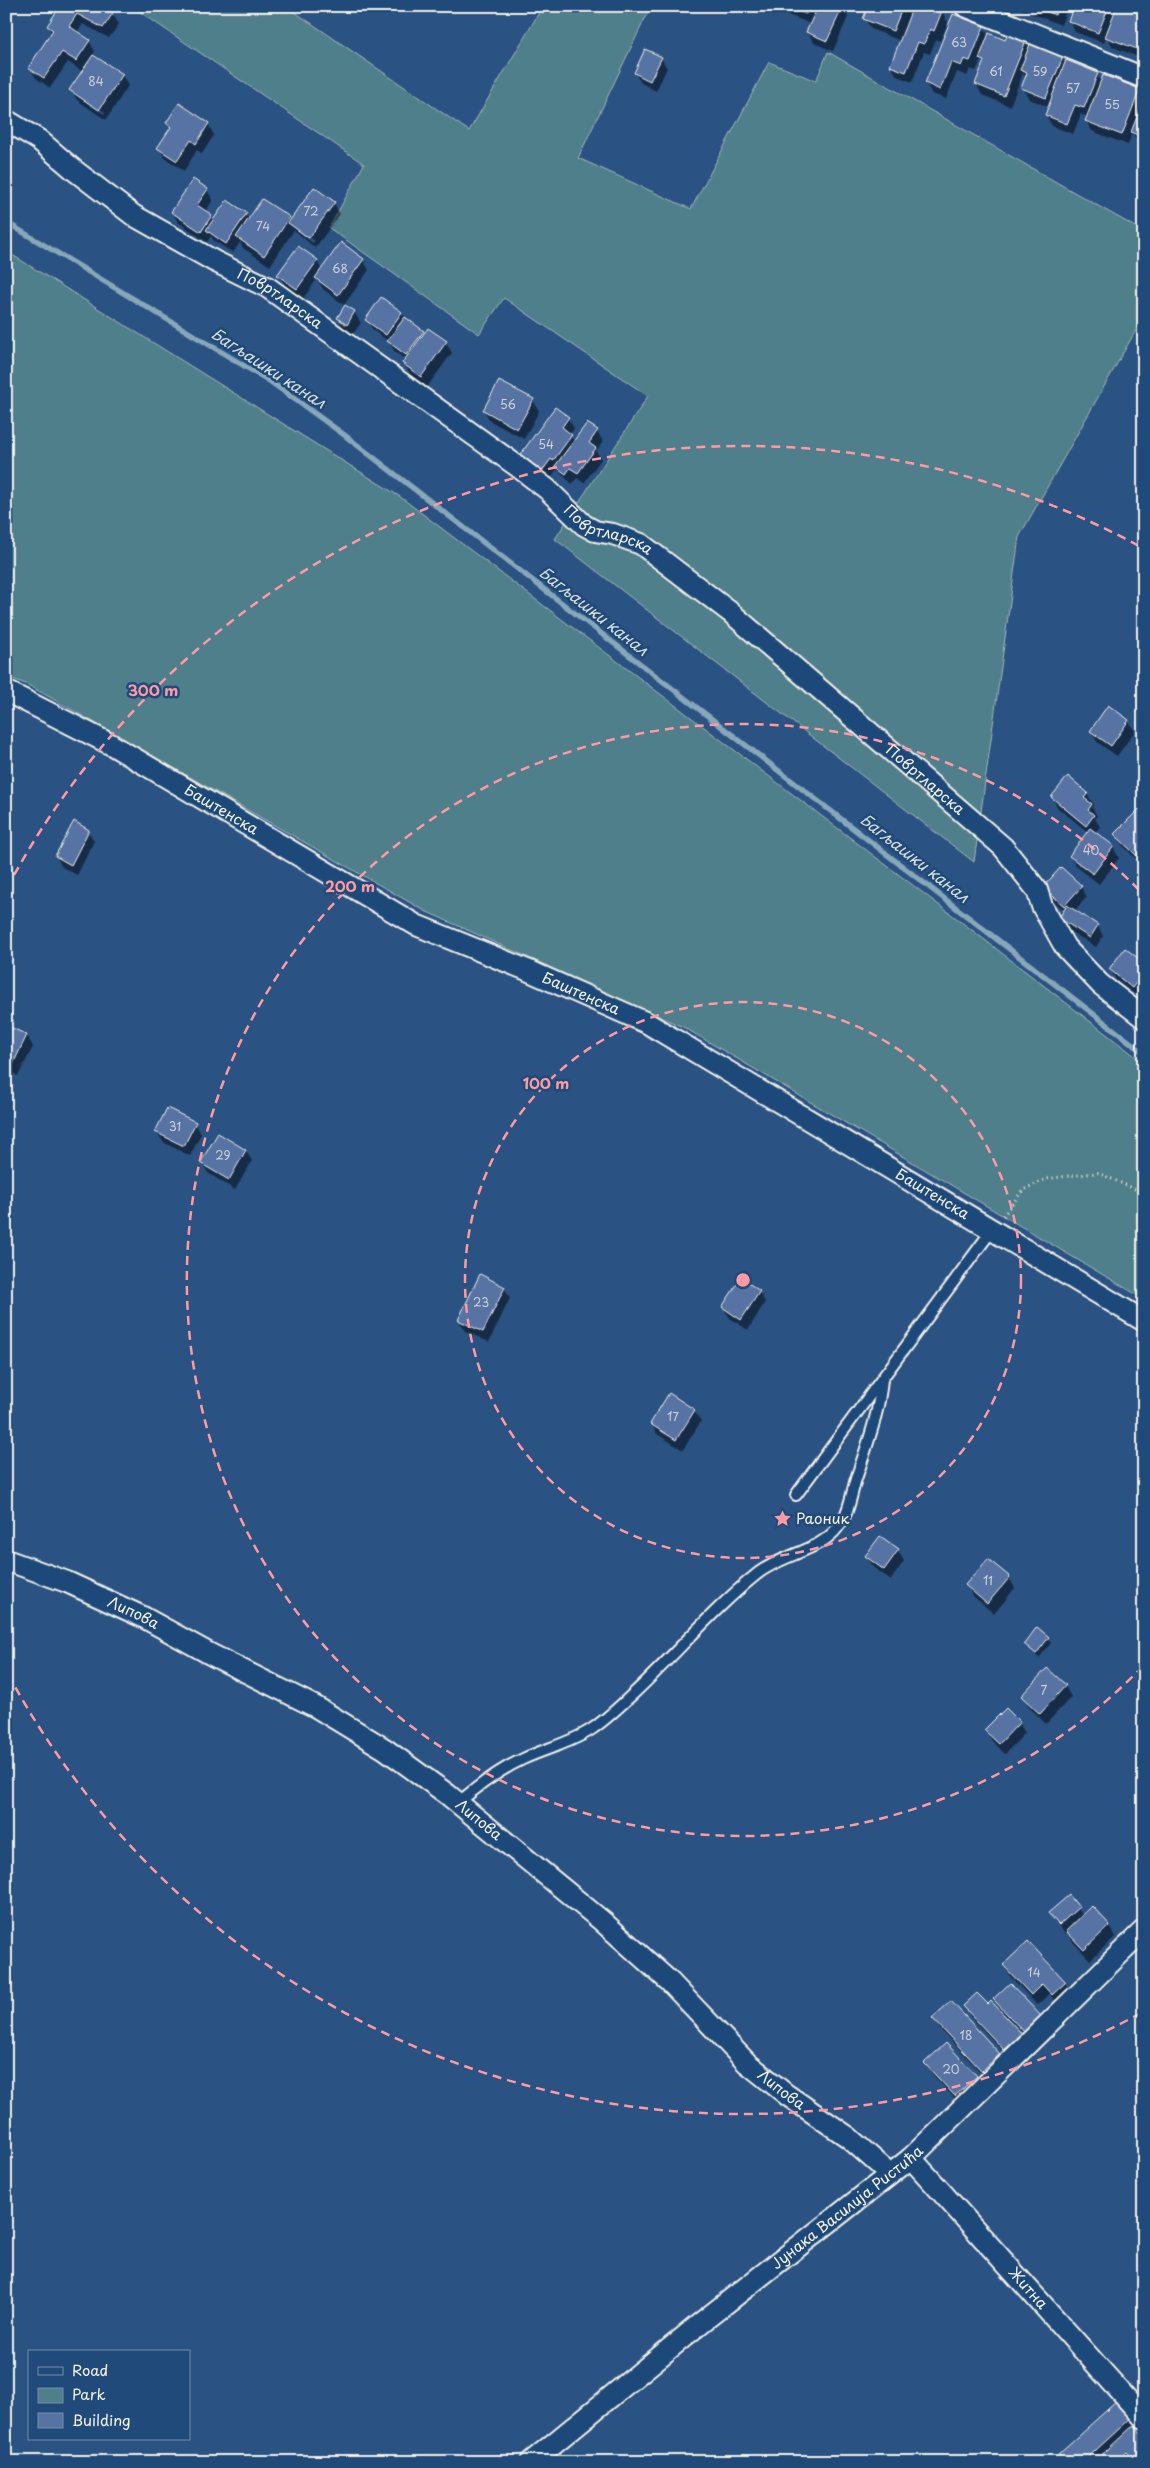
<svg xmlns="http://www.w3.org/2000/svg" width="1150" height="2468" font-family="'Playpen Sans',sans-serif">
<rect width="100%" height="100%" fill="#2a5282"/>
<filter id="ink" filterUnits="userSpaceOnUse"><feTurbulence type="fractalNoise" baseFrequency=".02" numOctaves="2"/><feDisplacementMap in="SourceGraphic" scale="10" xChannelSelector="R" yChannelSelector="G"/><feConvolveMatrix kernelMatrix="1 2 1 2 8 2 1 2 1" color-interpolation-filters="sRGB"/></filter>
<g filter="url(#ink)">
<!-- green -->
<g fill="#4f7f8a" stroke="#a2b8b9">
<polygon points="131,6 286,6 469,131 543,6 651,6 578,158 691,209 769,62 816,81 828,52 1144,232 1144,316 1019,537 974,862 555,539 648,396 504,298 479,334 329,228 364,164"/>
<polygon points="6,251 399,496 972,930 1144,1063 1144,1299 685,1028 425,911 30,686 6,676"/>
</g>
<!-- shadow -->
<g fill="#0007" fill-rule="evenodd">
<path d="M 62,6 L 112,14 L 119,24 L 109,38 L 83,24 L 77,33 L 89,41 L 95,51 L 92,56 L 122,75 L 128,86 L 106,120 L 77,100 L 71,90 L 83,72 L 68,62 L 50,88 L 36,78 L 29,68 L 52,33 L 48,26 ZM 78,94 L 105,112 L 104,114 L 78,97 Z"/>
<polygon points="775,6 841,6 848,17 833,51 814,43 808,32 811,24 778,11"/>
<polygon points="870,6 911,6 913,10 942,12 948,23 940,41 936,39 930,54 924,52 912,82 897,76 891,66 901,41 871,29 865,19"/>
<polygon points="1015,6 1028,6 1026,11"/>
<polygon points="1029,6 1068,6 1061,25 1033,14"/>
<polygon points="1075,6 1118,6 1144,12 1143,59 1113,47 1107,37 1104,43 1075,32 1069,21"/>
<polygon points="983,27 989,37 1006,41 1026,39 1029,45 1062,58 1066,65 1097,74 1101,82 1139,90 1144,98 1144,145 1138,143 1132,133 1128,145 1092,131 1086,121 1087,117 1081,114 1073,134 1052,126 1046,115 1049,107 1029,99 1023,88 1026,79 1023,73 1010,106 982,95 976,84 984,65 981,60 976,71 970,69 967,76 957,72 946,99 932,94 926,83"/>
<polygon points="661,58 667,68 656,91 641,83 635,73"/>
<polygon points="179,105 208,124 214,135 202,154 197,150 184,171 165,158 159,148 171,129 168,123"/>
<path d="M 207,190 L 213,200 L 205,212 L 214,221 L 246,214 L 249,220 L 289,218 L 291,221 L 334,203 L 340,214 L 315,248 L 294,230 L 270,266 L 243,248 L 240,242 L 233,253 L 214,241 L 211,236 L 207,242 L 178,222 L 172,212 ZM 296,227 L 315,241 L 313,243 L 296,230 Z"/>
<polygon points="363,260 369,270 344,305 323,289 317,279 303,299 285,285 278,275 317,261 322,271"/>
<polygon points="382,299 401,313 425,335 446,342 452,353 427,387 410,374 404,364 406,360 395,352 389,342 373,330 367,320"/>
<polygon points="346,306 354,312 361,323 353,334 344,329 338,318"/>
<polygon points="533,400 539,411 524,439 490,421 484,410"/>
<polygon points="568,418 574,428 570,435 575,442 597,431 603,442 596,451 601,459 584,483 577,478 572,484 557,469 549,481 528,465 522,455"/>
<polygon points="1128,721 1135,731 1117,756 1097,742 1091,731"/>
<polygon points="1068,778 1087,794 1094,805 1092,807 1097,816 1095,818 1100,827 1094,833 1113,847 1119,858 1099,884 1076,866 1070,856 1088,832 1058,808 1052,797"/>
<polygon points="1144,815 1144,879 1138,869 1142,865 1122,845 1116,834"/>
<polygon points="88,831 94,841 77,875 62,867 56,856"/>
<polygon points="1044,887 1081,887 1087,897 1074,911 1097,925 1103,936 1096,947 1066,929 1060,918 1065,911 1050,898"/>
<polygon points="1144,964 1144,991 1139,997 1116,980 1110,969"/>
<polygon points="7,1026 27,1036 33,1047 18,1076 6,1070"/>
<polygon points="195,1123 201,1134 190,1156 163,1142 157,1132"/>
<polygon points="246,1151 252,1161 235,1190 208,1173 202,1163"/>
<polygon points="504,1288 510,1298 489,1342 465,1331 459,1320"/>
<polygon points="759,1292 765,1302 748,1330 730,1318 723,1307"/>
<polygon points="694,1411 701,1421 683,1450 657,1434 651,1424"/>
<polygon points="881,1537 898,1550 904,1561 891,1580 873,1567 867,1556"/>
<polygon points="1009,1578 1015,1588 994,1614 973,1596 967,1586"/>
<polygon points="1048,1638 1051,1643 1039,1658 1025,1644"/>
<polygon points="1047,1670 1065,1686 1071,1697 1046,1724 1029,1707 1023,1696"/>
<polygon points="1006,1710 1019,1723 1025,1733 1005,1754 992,1741 986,1731"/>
<polygon points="1069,1897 1083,1916 1092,1908 1109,1926 1115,1937 1090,1960 1073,1942 1068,1932 1065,1934 1050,1913"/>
<polygon points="1004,1965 1065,1983 1071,1993 1059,2005 1049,1994 1037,2005 1010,1976"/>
<polygon points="995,1999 1040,2017 1046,2027 1030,2041 1001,2010"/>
<polygon points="965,2006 1021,2035 1027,2045 1011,2060 971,2017"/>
<polygon points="934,2019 999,2054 1005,2065 989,2081 940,2029"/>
<polygon points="926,2064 976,2076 982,2087 962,2106 932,2074"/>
<polygon points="1117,2402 1131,2418 1136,2429 1144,2438 1144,2462 1064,2462 1060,2454"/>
</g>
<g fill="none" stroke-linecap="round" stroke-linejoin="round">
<!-- stream -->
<polyline stroke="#87a7ba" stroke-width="5.5" points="6,222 271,382 343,434 1144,1053"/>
</g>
<!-- building -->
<g fill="#5773a4" stroke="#f4f1e8">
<polygon points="60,6 103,6 113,13 103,28 77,14 69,26 90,40 76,61 62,52 44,78 28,68 53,30 47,26"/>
<polygon points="785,6 809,6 806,14"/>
<polygon points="818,6 843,6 827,41 806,32"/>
<polygon points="868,6 903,6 893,31 863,19"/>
<polygon points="913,6 931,6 942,11 934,31 930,29 924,44 918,42 906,72 890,66"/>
<polygon points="1033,6 1059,6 1055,15"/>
<polygon points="1074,6 1109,6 1098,33 1068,21"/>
<polygon points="1117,6 1132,6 1144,11 1144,32 1137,49 1105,37"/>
<polygon points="953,14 984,26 970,61 964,59 961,66 951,62 940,90 925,83"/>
<polygon points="1009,31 1027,38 1004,96 975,84 984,61 979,59 989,33 1005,40"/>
<polygon points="1030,44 1063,57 1046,98 1021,88 1027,73 1020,70"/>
<polygon points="645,49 662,57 650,81 634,73"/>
<polygon points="93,55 123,74 99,110 69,90"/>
<polygon points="1066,60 1098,73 1084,108 1075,105 1067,124 1045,115"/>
<polygon points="1103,75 1140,89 1122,135 1085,121"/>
<polygon points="1144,99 1144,138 1131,132"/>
<polygon points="179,103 209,123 196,144 191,140 177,161 157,148 171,127 166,123"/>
<polygon points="193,179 208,189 197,205 212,215 201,232 171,212"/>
<polygon points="314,187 335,202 309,238 288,223"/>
<polygon points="262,199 290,217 264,256 236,237"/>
<polygon points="227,200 247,213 226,244 206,230"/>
<polygon points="341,242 364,259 338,295 315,278"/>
<polygon points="298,246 318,260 297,289 277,275"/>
<polygon points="381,297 402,312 386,335 365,320"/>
<polygon points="345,305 355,311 347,325 337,318"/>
<polygon points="405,317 424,331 406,355 387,341"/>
<polygon points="428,328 447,341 421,377 402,363"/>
<polygon points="499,381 534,399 517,429 483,410"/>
<polygon points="555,407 569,417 562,427 572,435 553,461 551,459 542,471 520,455"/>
<polygon points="587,423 598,430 589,443 596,448 578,473 570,468 566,474 555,466"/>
<polygon points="1108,705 1129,720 1111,746 1090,731"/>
<polygon points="1068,776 1088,793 1084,798 1092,804 1088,810 1094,815 1086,826 1051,797"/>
<polygon points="1139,809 1144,814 1144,849 1137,856 1114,834"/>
<polygon points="74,821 89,830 71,865 55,856"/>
<polygon points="1090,828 1114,846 1093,874 1069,856"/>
<polygon points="1144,862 1144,876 1137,869"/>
<polygon points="1061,867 1082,886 1064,906 1043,887"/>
<polygon points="1067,905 1098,925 1090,938 1059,918"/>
<polygon points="1125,948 1144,963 1144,973 1132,988 1109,969"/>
<polygon points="6,1025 27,1035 12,1066 6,1063"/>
<polygon points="167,1108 196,1122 184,1146 155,1132"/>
<polygon points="218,1133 246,1150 229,1180 200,1163"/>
<polygon points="480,1274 505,1287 483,1332 458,1320"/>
<polygon points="741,1278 760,1291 741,1320 722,1307"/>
<polygon points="669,1393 695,1410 676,1440 650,1424"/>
<polygon points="880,1536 899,1549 884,1570 865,1556"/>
<polygon points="988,1559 1010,1577 987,1604 965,1585"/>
<polygon points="1037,1627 1049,1637 1036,1654 1024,1644"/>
<polygon points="1047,1668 1066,1685 1040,1714 1021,1696"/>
<polygon points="1006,1708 1020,1722 999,1744 984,1730"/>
<polygon points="1069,1895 1079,1907 1059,1925 1048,1913"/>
<polygon points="1092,1906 1110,1925 1084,1950 1066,1931"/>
<polygon points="1028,1941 1066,1982 1052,1995 1042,1984 1031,1995 1003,1965"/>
<polygon points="1010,1983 1041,2016 1024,2032 993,1999"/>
<polygon points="977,1993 988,2004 991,2001 1022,2034 1004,2050 963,2006"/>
<polygon points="951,2001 1000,2054 982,2071 932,2018"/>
<polygon points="946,2043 977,2076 955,2096 924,2063"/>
<polygon points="1117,2401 1132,2417 1083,2462 1066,2462 1058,2454"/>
<polygon points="1134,2425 1144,2436 1144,2453 1135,2460 1127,2452 1116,2462 1094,2462"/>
</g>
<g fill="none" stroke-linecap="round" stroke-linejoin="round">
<defs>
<g id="service">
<polyline points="796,1495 992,1230"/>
<path d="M 458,1803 C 478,1786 499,1770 523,1759 C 547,1748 571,1743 592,1729 C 607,1719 620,1706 633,1694 C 675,1655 712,1610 757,1574 C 782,1554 821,1551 838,1527 C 848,1515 851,1497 855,1482 C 866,1448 879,1415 882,1379"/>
</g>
<g id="minor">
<polyline points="965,6 1144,78"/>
<path id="s1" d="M 6,120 L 39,140 L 74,170 L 133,215 L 214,261 L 267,287 L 517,466 L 547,489 L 584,525 L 595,531 L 613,534 L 641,544 L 730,612 L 1003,847 L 1037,890 L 1042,906 L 1065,947 L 1100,984 L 1144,1018"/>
<path id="s2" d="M 6,691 L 112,745 L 416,925 L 527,970 L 647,1023 L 1144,1321"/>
<path id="s3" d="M 6,1560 L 67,1582 L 143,1617 L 212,1655 L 316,1707 L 385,1749 L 447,1794 L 602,1921 L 670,1982 L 747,2063 L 787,2095 L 848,2137 L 890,2174"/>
<path id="s4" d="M 911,2158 L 1144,2418"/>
<path id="s5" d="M 531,2462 L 702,2322 L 911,2158 L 1144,1930"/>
</g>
</defs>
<!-- service casing -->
<use href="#service" stroke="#f4f1e8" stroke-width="14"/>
<!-- minor casing -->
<use href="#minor" stroke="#f4f1e8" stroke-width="24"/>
<!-- path -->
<polyline stroke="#f4f1e8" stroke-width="3" stroke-dasharray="1 4" stroke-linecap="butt" points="1003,1216 1023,1190 1046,1179 1068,1176 1098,1173 1144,1193"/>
<!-- service -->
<use href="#service" stroke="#1f4a7a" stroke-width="10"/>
<!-- minor -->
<use href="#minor" stroke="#1f4a7a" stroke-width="20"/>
</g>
</g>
<!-- distance rings -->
<g fill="none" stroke="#ff9aa2" stroke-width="2.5" stroke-dasharray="9 6">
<circle cx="743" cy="1280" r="278"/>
<path d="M1143 1666A556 556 0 1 1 1143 894"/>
<path d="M1141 2013A834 834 0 0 1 7 1672M7 888A834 834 0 0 1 1141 547"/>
</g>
<!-- icons -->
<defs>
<symbol id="sight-bare" viewBox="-9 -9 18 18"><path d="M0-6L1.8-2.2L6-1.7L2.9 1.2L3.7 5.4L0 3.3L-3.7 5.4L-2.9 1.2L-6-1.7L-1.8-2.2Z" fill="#ff9aa2" stroke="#1f4a7a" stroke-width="2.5" paint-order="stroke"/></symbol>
</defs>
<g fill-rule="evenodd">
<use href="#sight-bare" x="770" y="1506" width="25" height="25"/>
</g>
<g text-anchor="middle" stroke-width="5" stroke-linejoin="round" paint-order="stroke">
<!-- number labels -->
<g font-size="12" fill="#cdd2d7">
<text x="959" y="47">63</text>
<text x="996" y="76">61</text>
<text x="1040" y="76">59</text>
<text x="96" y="86">84</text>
<text x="1073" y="93">57</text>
<text x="1112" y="109">55</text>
<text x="311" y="216">72</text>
<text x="263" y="231">74</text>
<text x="340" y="273">68</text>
<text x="508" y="409">56</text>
<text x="546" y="449">54</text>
<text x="1091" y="855">40</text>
<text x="175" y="1131">31</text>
<text x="223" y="1160">29</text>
<text x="481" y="1307">23</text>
<text x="673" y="1421">17</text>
<text x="988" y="1585">11</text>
<text x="1044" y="1695">7</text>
<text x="1034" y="1977">14</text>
<text x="966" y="2040">18</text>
<text x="951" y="2074">20</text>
</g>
<!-- street labels -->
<g font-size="15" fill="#f4f1e8" stroke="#1f4a7a">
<text dy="5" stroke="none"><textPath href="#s1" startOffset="328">Повртларска</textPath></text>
<text dy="5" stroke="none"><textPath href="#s1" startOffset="732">Повртларска</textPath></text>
<text dy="5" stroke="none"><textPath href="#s1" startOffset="1138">Повртларска</textPath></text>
<text dy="5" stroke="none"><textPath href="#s2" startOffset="246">Баштенска</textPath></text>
<text dy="5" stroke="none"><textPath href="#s2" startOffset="651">Баштенска</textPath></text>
<text dy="5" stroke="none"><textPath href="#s2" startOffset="1056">Баштенска</textPath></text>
<text dy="5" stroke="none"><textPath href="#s3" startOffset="138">Липова</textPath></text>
<text dy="5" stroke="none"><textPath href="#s3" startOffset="542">Липова</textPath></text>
<text dy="5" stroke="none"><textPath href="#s3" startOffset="948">Липова</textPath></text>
<text dy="5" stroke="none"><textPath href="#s5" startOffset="406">Јунака Василија Ристића</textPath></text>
<text dy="5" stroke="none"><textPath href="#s4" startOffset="175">Житна</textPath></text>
</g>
<!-- poi labels -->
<g font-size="15" fill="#f4f1e8" stroke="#1f4a7a" text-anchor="start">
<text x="796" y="1524">Раоник</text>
</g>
<!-- water labels -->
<g font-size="16" font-style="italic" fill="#d9dfdc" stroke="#1f4a7a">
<text transform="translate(269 368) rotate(33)" y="6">Багљашки канал</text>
<text transform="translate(594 611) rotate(38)" y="6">Багљашки канал</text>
<text transform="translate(915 858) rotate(38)" y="6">Багљашки канал</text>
</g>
</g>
<circle cx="743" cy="1280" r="8" fill="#ff9aa2" stroke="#1f4a7a" stroke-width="2.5"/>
<g font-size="15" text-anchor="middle" font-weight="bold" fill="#ff9aa2" stroke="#1f4a7a" stroke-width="5" stroke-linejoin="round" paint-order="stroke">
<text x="153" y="696">300 m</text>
<text x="350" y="892">200 m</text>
<text x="546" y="1089">100 m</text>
</g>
<!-- margin -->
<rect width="1150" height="2468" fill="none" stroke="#1f4a7a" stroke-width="25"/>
<rect x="12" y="12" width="1125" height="2443" fill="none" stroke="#f4f1e8" stroke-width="2" filter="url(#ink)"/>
<!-- legend -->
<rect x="28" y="2350" width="162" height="90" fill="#1f4a7a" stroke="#748da6"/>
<rect x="38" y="2367" width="25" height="8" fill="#1f4a7a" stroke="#748da6"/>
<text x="72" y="2376" font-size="15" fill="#f4f1e8">Road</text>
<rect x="38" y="2388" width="25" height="15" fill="#4f7f8a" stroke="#748da6"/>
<text x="72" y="2400" font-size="15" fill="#f4f1e8">Park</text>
<rect x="38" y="2413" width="25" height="15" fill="#5773a4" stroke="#748da6"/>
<text x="72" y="2426" font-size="15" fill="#f4f1e8">Building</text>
</svg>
